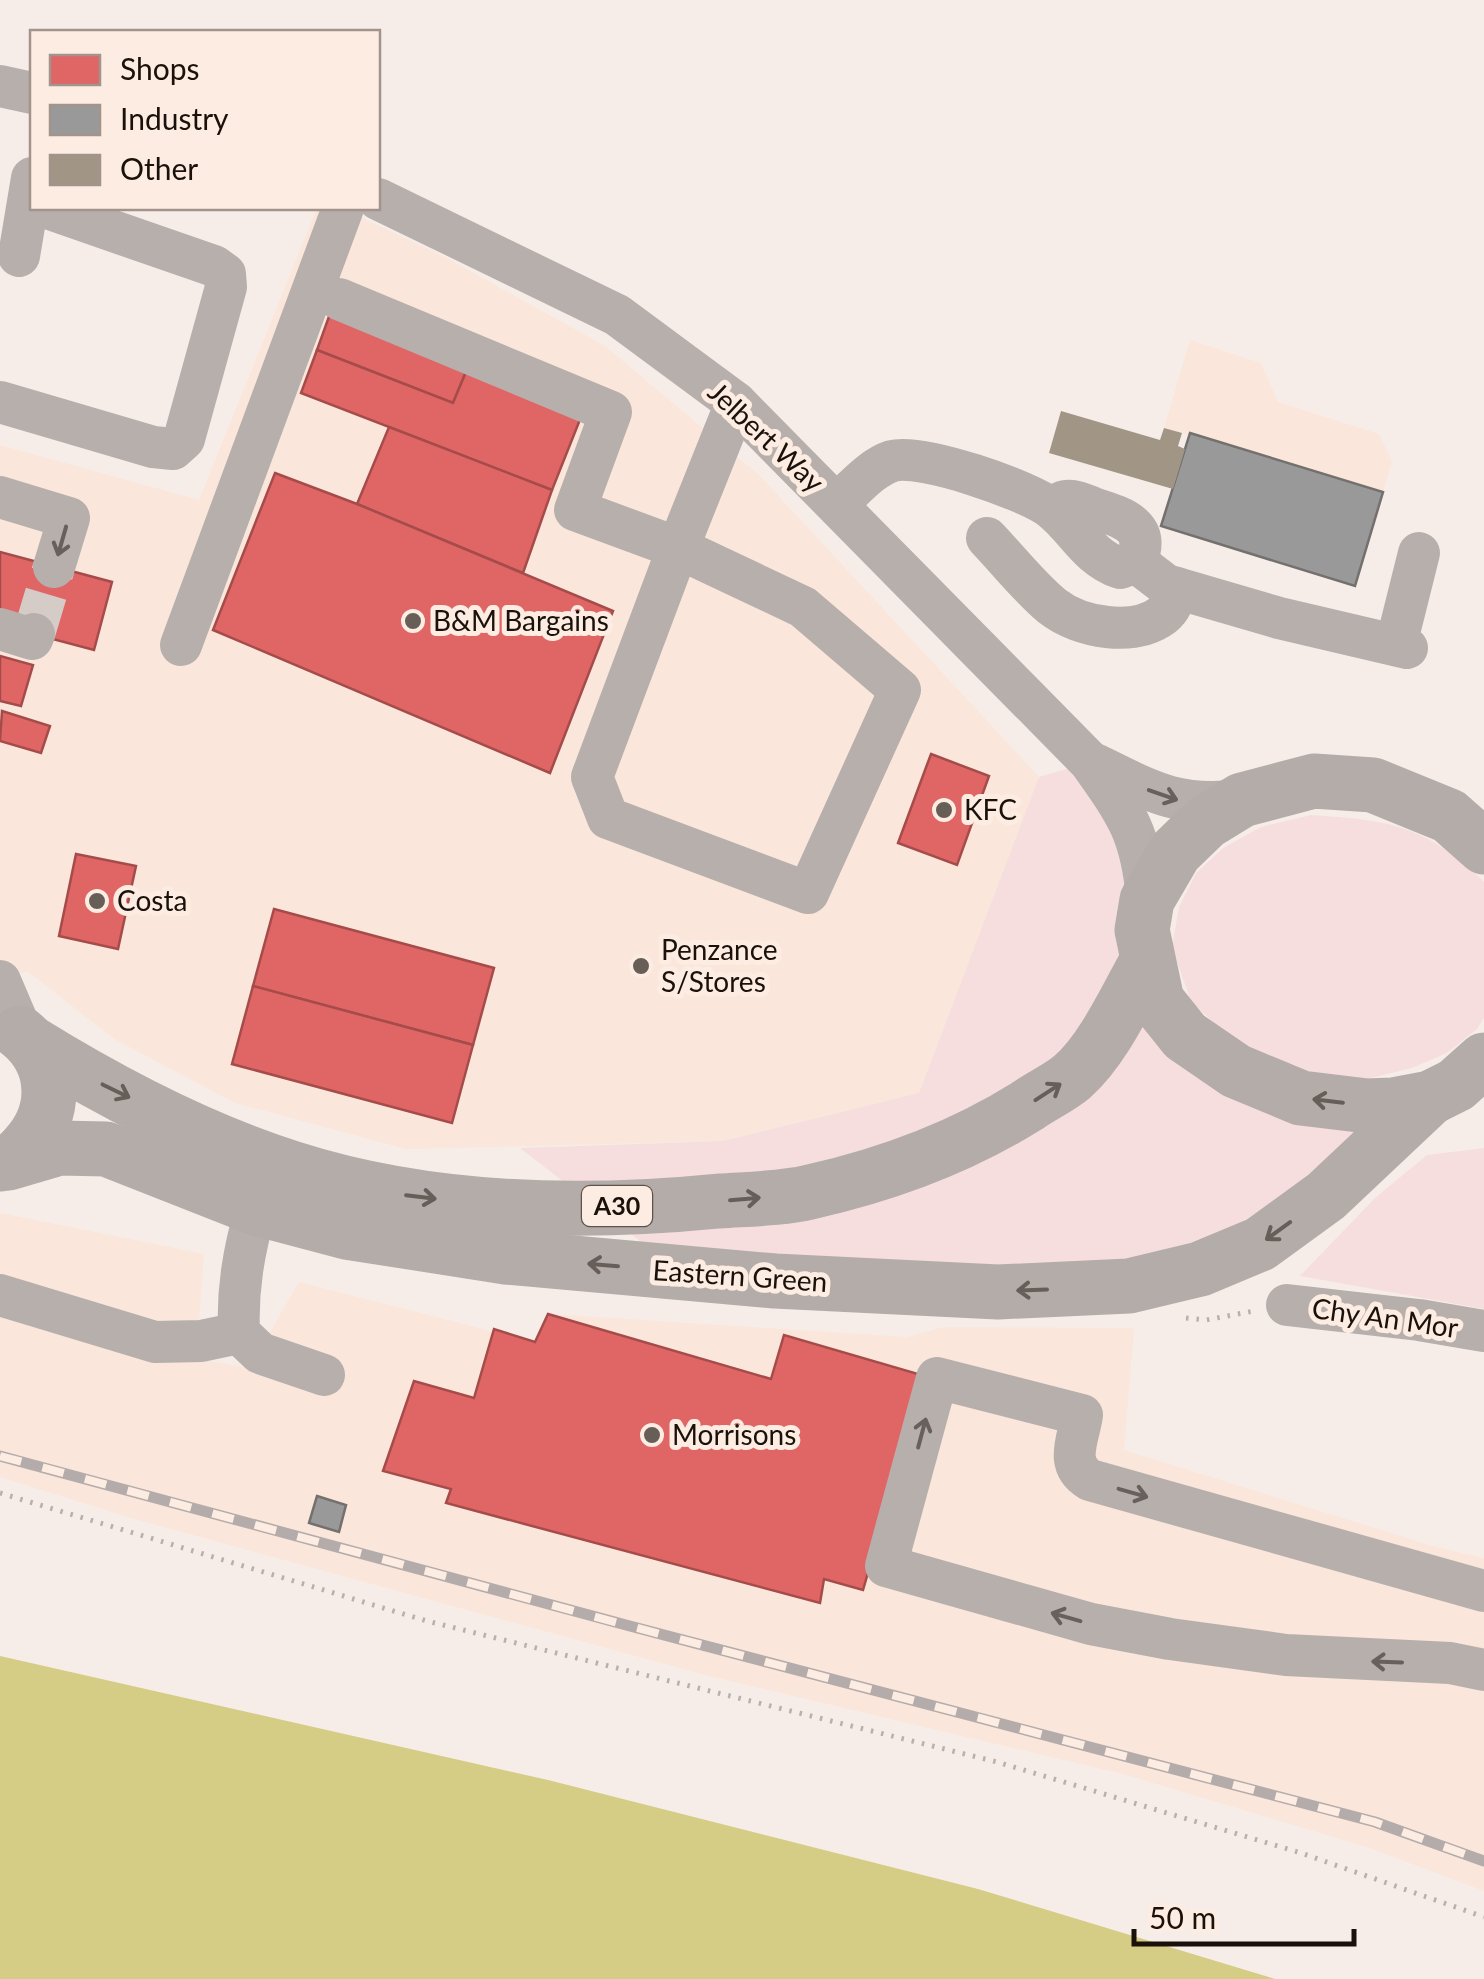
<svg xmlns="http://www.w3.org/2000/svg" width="1484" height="1979" font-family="Lato,sans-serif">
<rect width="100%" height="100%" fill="#f7ede8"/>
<!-- built -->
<g fill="#fae6da">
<polygon points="317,208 341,208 445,257 605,346 760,476 1039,777 919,1093 723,1141 406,1149 235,1103 116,1040 28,972 0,975 0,445 199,500"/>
<polygon points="1190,340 1261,363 1278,402 1379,434 1392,461 1383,492 1164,428"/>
<polygon points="0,1213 204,1254 199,1321 204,1360 249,1368 299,1282 535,1342 548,1314 907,1337 944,1327 1134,1328 1124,1450 1436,1547 1484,1558 1484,1891 1367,1847 1123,1774 705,1675 131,1518 0,1477"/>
</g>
<!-- green -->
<g fill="#f6dedf">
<polygon points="1090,762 1130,818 1157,1001 1367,1106 1326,1196 1129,1286 641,1242 520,1148 723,1141 919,1093 1039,777"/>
<path d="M 1311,815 C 1389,820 1426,825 1484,882 L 1484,1018 L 1477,1029 L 1447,1053 L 1412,1068 L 1367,1079 L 1284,1069 L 1234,1041 L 1191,1002 L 1172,947 L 1179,907 L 1196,873 L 1223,848 L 1261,827 Z"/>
<polygon points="1484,1148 1484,1309 1300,1276 1375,1198 1427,1155"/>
</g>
<!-- water -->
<polygon fill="#d5cc86" points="0,1656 548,1780 978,1889 1275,1979 0,1979"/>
<!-- shops -->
<g fill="#e06666" stroke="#a54c4b" stroke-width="2.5">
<polygon points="331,311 468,367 453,403 317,350"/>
<polygon points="317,350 453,403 468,367 583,412 552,490 301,393"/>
<polygon points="389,427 552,490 523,573 357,504"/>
<polygon points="275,473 357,504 613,611 550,773 213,630"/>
<polygon points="0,552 112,582 94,650 0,625"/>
<polygon points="0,656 33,665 21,706 0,701"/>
<polygon points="2,711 50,726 41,753 0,741"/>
<polygon points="931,754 989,776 957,865 898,843"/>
<polygon points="76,854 136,866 118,949 59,936"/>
<polygon points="274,909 494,968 473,1045 253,986"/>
<polygon points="253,986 473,1045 452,1123 232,1064"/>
<polygon points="548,1314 771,1379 784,1335 925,1376 863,1590 824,1579 820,1603 446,1503 451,1489 383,1471 414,1381 474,1398 494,1329 535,1342"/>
</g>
<!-- industry -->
<g fill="#999" stroke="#73706e" stroke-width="2.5">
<polygon points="1190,433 1383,492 1355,586 1161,526"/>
<polygon points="317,1496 346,1505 339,1532 309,1523"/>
</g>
<!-- building -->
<polygon fill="#a19685" points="1061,411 1160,440 1164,428 1182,433 1178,446 1185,449 1173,489 1049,453"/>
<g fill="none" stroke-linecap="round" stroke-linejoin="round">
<!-- minor-tunnel -->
<polyline stroke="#d6ccc7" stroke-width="42" stroke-dasharray="42 21" stroke-linecap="butt" points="34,634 54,567"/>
<!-- path -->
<g stroke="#b7b1ad" stroke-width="5" stroke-dasharray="2.5 8" stroke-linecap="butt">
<polyline points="1186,1318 1206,1320 1254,1311"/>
<polyline points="0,1493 427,1621 997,1762 1301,1853 1484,1917"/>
</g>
<!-- minor -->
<g stroke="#b6afac" stroke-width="42">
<polyline points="0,86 32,93"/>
<path d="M 378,199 L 617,315 L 736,403 L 1090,762 C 1127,814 1142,835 1147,900"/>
<polyline points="19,256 32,178"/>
<polyline points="339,299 611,412 575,510 678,548 736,403"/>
<polyline points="0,402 153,447 173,449 184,439 226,287 225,274 214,266 47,208"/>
<polyline points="0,497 69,518 54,567"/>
<path d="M 838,503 C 854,489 871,468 892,461 C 921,453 1028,490 1052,509 C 1077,529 1088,557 1120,568 L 1136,562 C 1151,527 1125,518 1096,509 C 1088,506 1075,499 1065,501 C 1062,501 1055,506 1051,508"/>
<path d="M 987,538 C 1008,560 1029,587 1052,606 C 1080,628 1134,637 1163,615 C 1172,608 1174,598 1177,588"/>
<polygon points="678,548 803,607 900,690 808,893 608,818 592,777"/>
<polyline points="1136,562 1166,585 1279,618 1407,648"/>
<polyline points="0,629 32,639 34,634"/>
<polyline points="181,645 343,208"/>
<polyline points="1396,645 1419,553"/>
<path d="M 1095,764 C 1152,792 1177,808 1242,800"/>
<polyline points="0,981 23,1035"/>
<path d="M 256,1208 C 244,1250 237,1289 239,1333 L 260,1353 L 324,1375"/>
<polyline points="0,1295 155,1342 201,1341 239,1333"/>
<polyline points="1287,1305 1419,1320 1484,1331"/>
<path d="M 1484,1591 L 1090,1480 C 1064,1464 1078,1441 1082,1415 L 937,1378 L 886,1566 L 1091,1624 L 1170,1639 L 1286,1655 L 1450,1663 L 1484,1670"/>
</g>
<!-- highway -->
<g stroke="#b4aca8" stroke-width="55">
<polyline points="1484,847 1449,816 1373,785 1314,781 1242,800 1206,822 1175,852 1147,900 1142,930 1157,1001 1185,1036 1236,1071 1301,1098 1367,1106 1393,1105 1430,1098 1456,1085 1484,1060"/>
<path d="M 31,1043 C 112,1093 200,1139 291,1168 C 428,1212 577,1215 719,1201 C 749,1199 781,1199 810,1192 C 886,1175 960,1148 1027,1106 C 1041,1096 1059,1088 1072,1077 C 1103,1050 1126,999 1146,963"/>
<polyline points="8,1163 59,1148 106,1149 256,1208 346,1232 506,1257 775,1281 998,1292 1129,1286 1200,1269 1260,1244 1326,1196 1430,1098"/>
<path d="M 0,1164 C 11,1163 19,1155 26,1147 C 58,1113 57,1063 20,1033"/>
</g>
<defs>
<polyline id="rail" points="0,1456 626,1625 1375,1822 1484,1861"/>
</defs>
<!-- rail casing -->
<use href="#rail" stroke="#b4acaa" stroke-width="11"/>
<!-- rail -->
<use href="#rail" stroke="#fdece2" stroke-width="8" stroke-dasharray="22" stroke-linecap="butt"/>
</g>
<!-- one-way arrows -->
<defs><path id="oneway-shaft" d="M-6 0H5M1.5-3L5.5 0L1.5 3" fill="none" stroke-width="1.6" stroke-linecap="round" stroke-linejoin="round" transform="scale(2.5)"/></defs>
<g stroke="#68605c">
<use href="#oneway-shaft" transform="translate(62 541) rotate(106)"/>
<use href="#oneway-shaft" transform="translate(1163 795) rotate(19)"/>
<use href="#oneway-shaft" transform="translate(922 1433) rotate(-75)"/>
<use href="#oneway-shaft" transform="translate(1133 1493) rotate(16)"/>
<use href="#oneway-shaft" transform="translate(1066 1617) rotate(-164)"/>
<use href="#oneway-shaft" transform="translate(1387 1662) rotate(-178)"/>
</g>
<g stroke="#675e5a">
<use href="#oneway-shaft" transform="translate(116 1091) rotate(26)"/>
<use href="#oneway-shaft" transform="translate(1048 1092) rotate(-33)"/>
<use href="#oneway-shaft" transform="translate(1328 1101) rotate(-173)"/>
<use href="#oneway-shaft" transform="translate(421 1197) rotate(7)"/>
<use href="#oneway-shaft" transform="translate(745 1199) rotate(-5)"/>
<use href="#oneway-shaft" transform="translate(1278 1231) rotate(144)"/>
<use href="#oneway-shaft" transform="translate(603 1265) rotate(-175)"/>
<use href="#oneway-shaft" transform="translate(1032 1290) rotate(178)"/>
</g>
<!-- markers -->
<g fill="#675e58" stroke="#fdece2" stroke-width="4">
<circle cx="413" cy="621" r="10"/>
<circle cx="944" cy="810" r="10"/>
<circle cx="97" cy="901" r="10"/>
<circle cx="641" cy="966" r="10"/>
<circle cx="652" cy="1435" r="10"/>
</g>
<g text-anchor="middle" stroke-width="10" stroke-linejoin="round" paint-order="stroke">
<!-- shield labels -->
<rect fill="#fdece2" stroke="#5e534c" stroke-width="2.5" x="582" y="1186" width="70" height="40" rx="8"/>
<g font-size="25" font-weight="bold" fill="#1a110b">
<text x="617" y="1215">A30</text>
</g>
<!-- street labels -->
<g font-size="28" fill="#1a110b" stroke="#fdece2">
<text transform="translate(766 437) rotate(43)" y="10">Jelbert Way</text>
<text transform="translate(740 1276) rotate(4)" y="10">Eastern Green</text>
<text transform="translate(1385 1318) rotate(8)" y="10">Chy An Mor</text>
</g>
<!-- poi labels -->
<g font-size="28" fill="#1a110b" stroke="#fdece2" text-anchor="start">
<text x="433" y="631">B&amp;M Bargains</text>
<text x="964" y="820">KFC</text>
<text x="117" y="911">Costa</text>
<text x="661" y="960">Penzance<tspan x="661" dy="32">S/Stores</tspan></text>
<text x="672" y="1445">Morrisons</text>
</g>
</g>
<!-- legend -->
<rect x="30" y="30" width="350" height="180" fill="#fdece2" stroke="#a2948c" stroke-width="2.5"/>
<rect x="50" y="55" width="50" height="30" fill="#e06666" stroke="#a2948c" stroke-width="2.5"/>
<text x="120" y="80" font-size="30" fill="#1a110b">Shops</text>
<rect x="50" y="105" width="50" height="30" fill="#999999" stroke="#a2948c" stroke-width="2.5"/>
<text x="120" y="130" font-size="30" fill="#1a110b">Industry</text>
<rect x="50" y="155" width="50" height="30" fill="#a19685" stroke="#a2948c" stroke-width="2.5"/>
<text x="120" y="180" font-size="30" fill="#1a110b">Other</text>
<!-- scale -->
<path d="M1134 1929v15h220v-15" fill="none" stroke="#1a110b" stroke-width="5"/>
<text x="1149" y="1929" font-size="30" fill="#1a110b" stroke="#fdece2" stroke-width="8" paint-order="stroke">50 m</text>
</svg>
